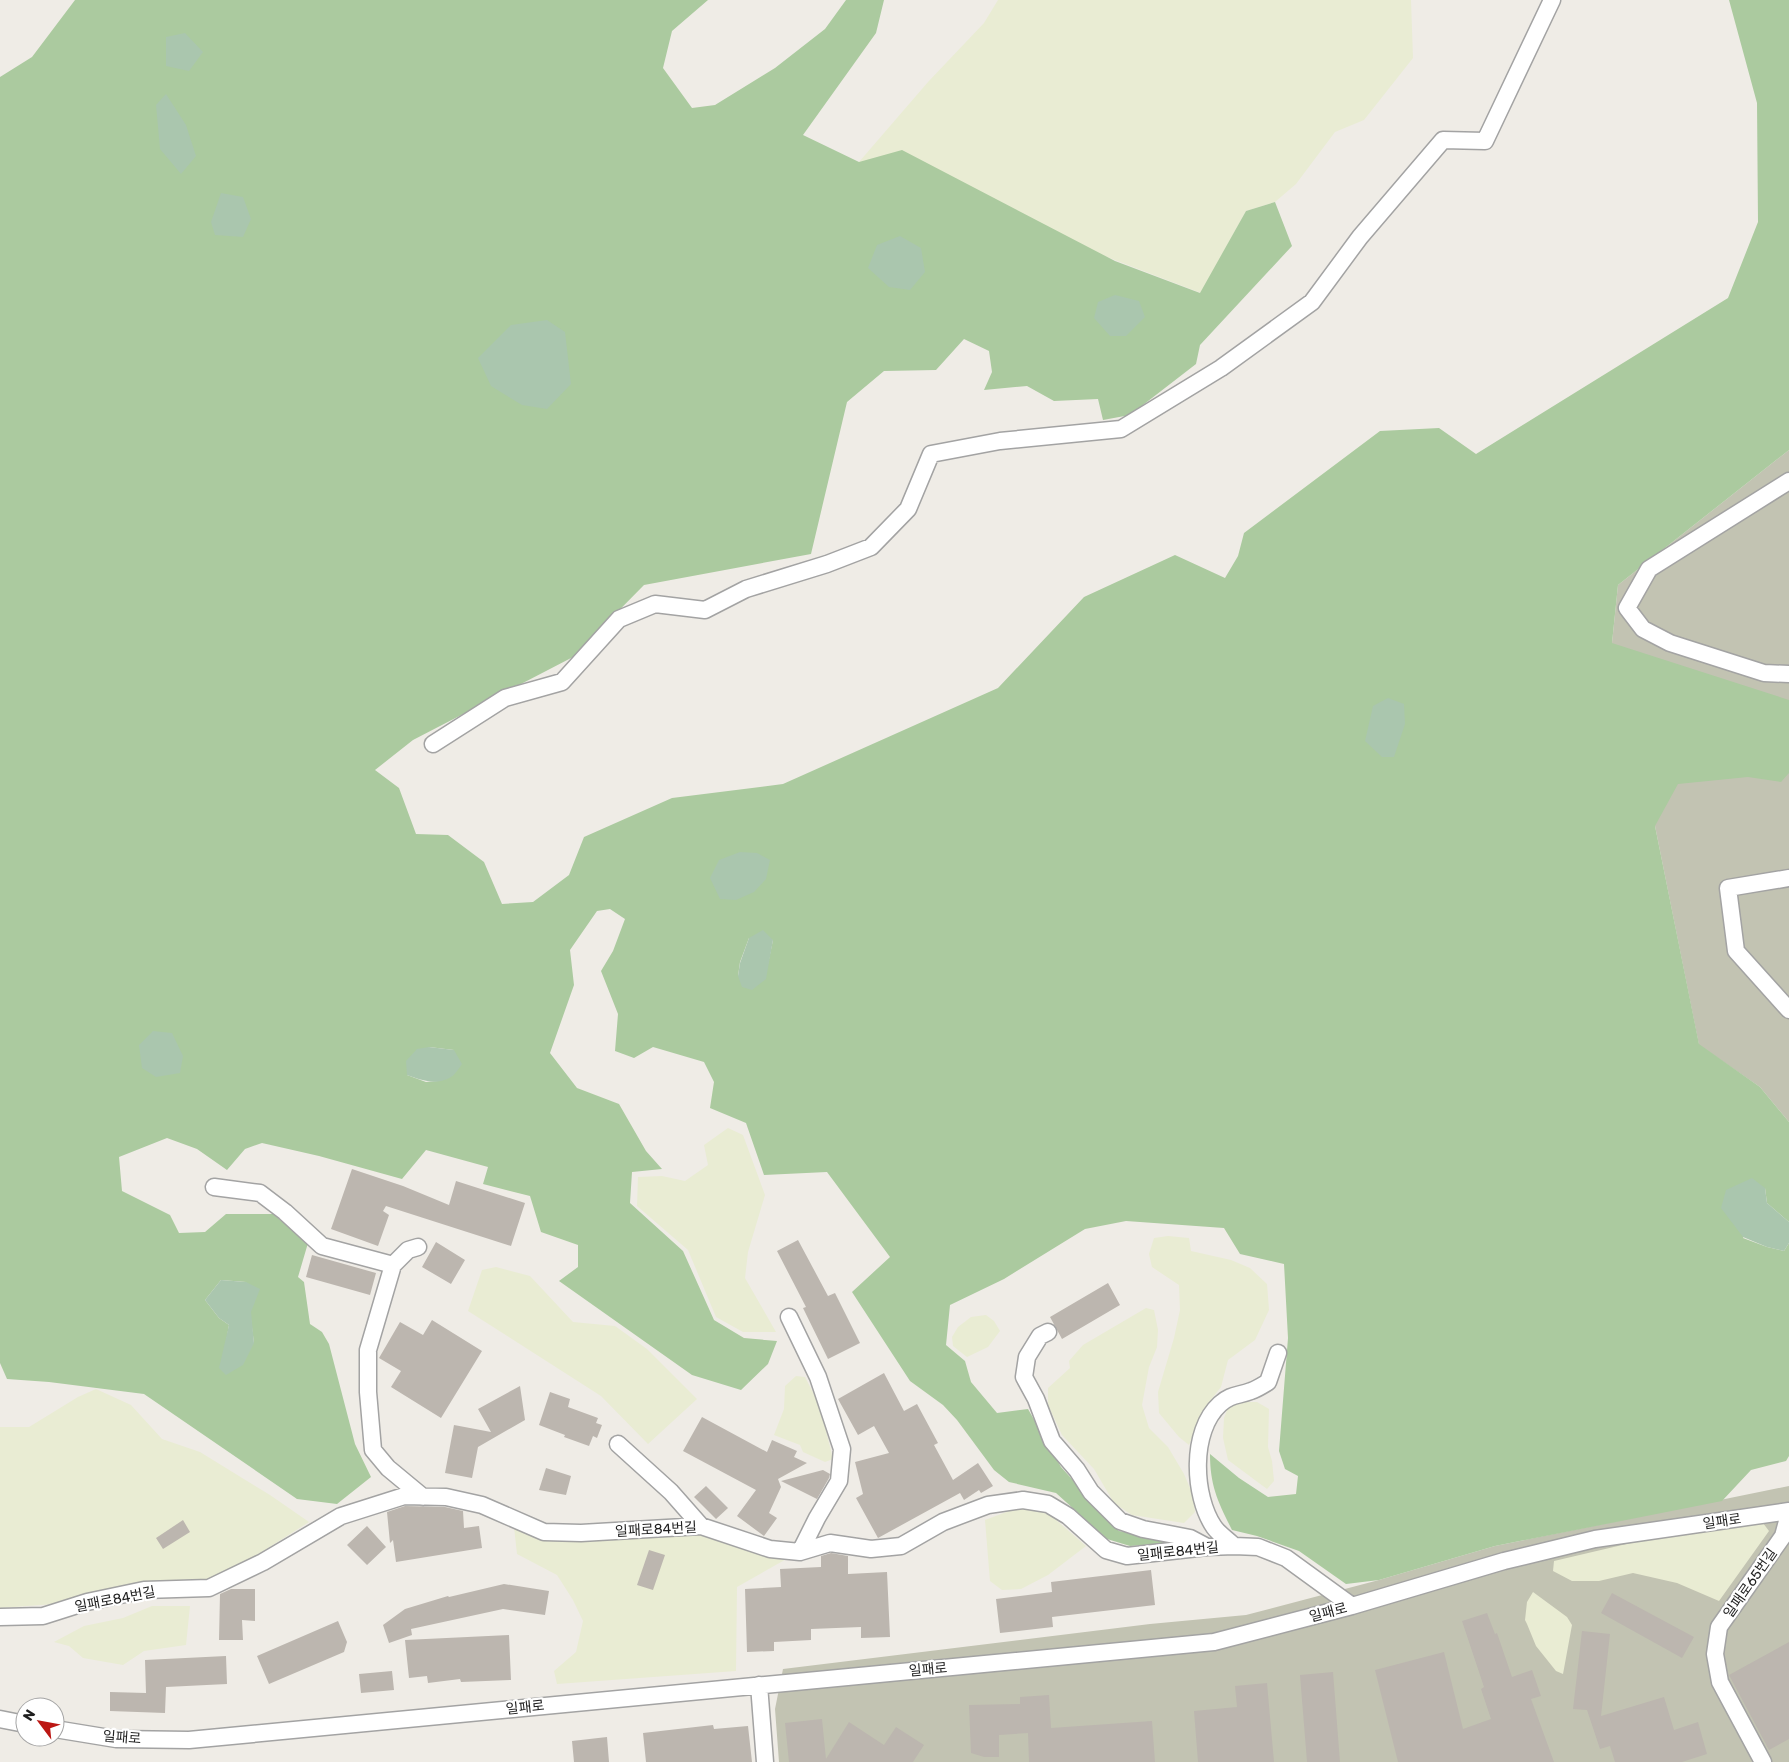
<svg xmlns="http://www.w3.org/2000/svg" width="1789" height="1762" font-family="Rubik,'Noto Sans KR',sans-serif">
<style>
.construction{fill:#c2c3b2}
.farmland{fill:#e9ecd3}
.forest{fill:#abca9f;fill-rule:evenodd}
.cemetery{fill:#aac6ae}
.building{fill:#bcb6af}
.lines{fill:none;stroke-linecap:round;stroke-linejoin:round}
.minor-casing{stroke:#a3a3a3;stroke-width:19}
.minor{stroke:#fff;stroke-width:16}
.labels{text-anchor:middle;stroke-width:4.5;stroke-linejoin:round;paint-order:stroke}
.street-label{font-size:14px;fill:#1f1f1f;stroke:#fff}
</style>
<rect width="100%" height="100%" fill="#efece6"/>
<path class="construction" d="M1789,450V1122L1760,1087L1699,1045L1655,826L1612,643L1618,585Z
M1789,1486V1762H779L775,1709L783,1669L1150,1624L1246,1615L1379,1580L1495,1546Z"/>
<path class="farmland" d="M998,0H1411L1413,58L1364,120L1335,132L1296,184L1275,202L1246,211L1201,293L859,162L928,82L984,23Z
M728,1128L743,1135L765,1195L748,1252L745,1278L776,1332H743L716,1317L688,1250L637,1206L638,1177L662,1176L685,1181L708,1165L704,1145Z
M1168,1236L1189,1238L1191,1251L1231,1260L1250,1268L1267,1284L1269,1310L1255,1340L1228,1360L1221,1387L1203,1410L1189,1445L1179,1437L1159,1413L1158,1392L1174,1338L1180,1310L1179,1285L1152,1267L1149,1254L1154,1238Z
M496,1267L530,1276L573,1322L615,1326L647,1349L697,1399L648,1444L601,1396L468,1311L482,1270Z
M1146,1308L1154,1310L1158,1330L1157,1347L1149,1367L1142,1405L1149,1428L1168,1447L1184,1474L1193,1495L1195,1512L1184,1523L1132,1515L1114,1503L1094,1469L1062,1435L1048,1405V1388L1070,1368L1069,1361L1083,1345Z
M986,1315L994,1321L1000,1331L988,1347L967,1357L953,1346L952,1337L958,1327L971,1317Z
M796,1376L805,1377L820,1406L833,1459L825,1462L803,1452L800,1445L774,1435L784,1409L785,1386Z
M96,1389L131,1405L162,1439L200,1452L270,1495L309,1522L254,1557L202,1582L69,1603L0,1608V1427H29L78,1397Z
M1241,1402H1257L1269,1409L1268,1447L1272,1461L1274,1481L1267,1489L1228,1460L1223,1438L1224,1418L1228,1408Z
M1017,1508L1047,1512L1086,1546L1048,1575L1021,1589L1002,1590L990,1581L985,1520Z
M1763,1523L1769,1531L1719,1601L1677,1583L1633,1573L1599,1581H1572L1553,1571L1554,1561L1635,1542L1691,1530Z
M514,1527L581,1540L661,1537L703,1532L790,1557L737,1587L736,1671L557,1684L554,1671L576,1652L583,1621L573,1600L557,1575L517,1554Z
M1533,1592L1567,1617L1572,1625L1563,1674L1556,1671L1536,1646L1527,1624L1525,1620L1527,1602Z
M152,1606H190L186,1645L144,1651L123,1665L83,1658L69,1646L54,1642L84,1626L123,1618Z"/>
<path class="forest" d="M75,0H708L672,31L663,68L692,108L715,105L775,68L825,29L846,0H884L876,33L803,135L859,162L902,150L1115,261L1200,293L1246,211L1275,202L1292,246L1200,345L1196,364L1130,415L1103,420L1098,399L1054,401L1027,386L984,390L992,372L989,351L964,339L936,370L884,371L847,402L811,554L644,585L573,657L413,740L375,770L399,788L416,834L448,835L484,862L502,904L533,902L569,875L584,837L672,798L783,784L998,688L1084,597L1175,555L1225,578L1238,556L1244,533L1380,431L1439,428L1476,454L1728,298L1758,222L1757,103L1729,0H1789V450L1618,585L1612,643L1789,700V773L1781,782L1748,777L1678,784L1655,826L1699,1044L1760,1087L1789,1122V1222L1767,1203L1765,1188L1743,1238L1767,1247L1784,1251L1789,1243V1456L1786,1461L1751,1470L1722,1501L1495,1546L1379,1580L1346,1584L1299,1551L1257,1536L1232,1530C1218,1502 1210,1486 1210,1454L1239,1478L1268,1497L1296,1494L1298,1476L1285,1469L1279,1451L1288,1338L1284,1264L1240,1254L1224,1228L1126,1221L1085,1229L1004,1279L950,1305L946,1345L965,1361L971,1382L997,1413L1028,1409L1061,1467L1119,1531L1183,1542L1130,1546L1107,1539L1056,1493L1009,1482L994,1470L957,1420L943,1405L910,1381L852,1292L890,1257L827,1172L764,1175L746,1123L710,1108L714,1082L704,1062L653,1047L634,1058L615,1051L618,1014L601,971L613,951L625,919L610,909L597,911L570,950L574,985L550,1053L577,1088L619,1104L646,1151L662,1169L632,1172L630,1203L683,1251L714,1320L744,1338L777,1341L768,1364L741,1390L692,1375L559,1281L578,1267V1245L541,1232L530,1196L483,1184L488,1167L426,1150L402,1179L319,1156L262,1143L245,1149L227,1170L197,1149L167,1138L119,1157L122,1191L170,1215L179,1233L205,1232L226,1214H273L308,1243L298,1277L304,1282L310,1324L322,1332L329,1344L355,1444L371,1477L337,1504L297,1499L144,1394L49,1382L7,1379L0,1363V77L32,57ZM749,938L773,940L768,964L738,976L740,962ZM429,1047L454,1050L438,1081L426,1082L407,1075ZM221,1280L246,1282L254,1343L226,1342L229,1325L219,1318L205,1300Z"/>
<path class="cemetery" d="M185,33L203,52L189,71L166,66V37Z
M166,94L186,125L196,156L181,174L160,149L156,105Z
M221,193L243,197L251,219L243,237L215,235L211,222Z
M900,236L921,248L925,272L910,290L889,287L868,268L877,245Z
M1115,295L1139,301L1145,317L1126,336H1110L1094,318L1098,302Z
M547,320L565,332L571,384L547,409L522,405L491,386L478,358L511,325Z
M1388,698L1404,704L1405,724L1394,757H1382L1365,741L1373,706Z
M740,852L757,853L770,860L766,879L754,892L736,900L720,899L710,878L719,860Z
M763,930L773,940L766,979L752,990L742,987L738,976L740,963L749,938Z
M153,1031L172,1033L183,1056L180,1073L156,1077L142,1068L139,1045Z
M429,1047L454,1050L462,1064C459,1068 455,1075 451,1077C436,1086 421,1080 407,1075L406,1061L417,1049Z
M1752,1178L1765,1188L1767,1203L1789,1222V1243L1784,1251L1767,1247L1743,1237L1721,1208L1726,1190Z
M221,1280L246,1282L260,1289L251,1312L254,1343L243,1365L226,1375L219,1368L229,1325L219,1318L205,1300Z"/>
<path class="building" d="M352,1169L403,1186L449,1205L456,1181L525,1203L511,1246L386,1206L383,1211L389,1215L378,1246L331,1229Z
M798,1240L828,1296L835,1293L860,1343L828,1359L803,1308L806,1307L777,1251Z
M436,1242L465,1260L451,1284L422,1267Z
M312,1255L376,1273L370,1295L306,1277Z
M1108,1283L1120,1305L1062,1339L1050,1317Z
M432,1320L482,1351L441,1418L391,1387L401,1371L379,1358L400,1322L423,1335Z
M884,1373L904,1411L917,1404L938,1443L934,1445L953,1480L978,1463L993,1486L981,1493L979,1490L964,1500L960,1493L878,1538L856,1498L863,1494L855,1462L889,1453L874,1426L858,1435L838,1399Z
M520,1386L525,1420L478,1447L472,1478L445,1473L454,1425L491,1432L478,1409Z
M550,1392L570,1399L568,1407L598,1418L596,1423L602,1425L597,1438L593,1436L589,1446L564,1437L565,1435L539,1425Z
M702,1417L767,1452L772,1440L797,1451L794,1457L807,1463L778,1479L781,1487L769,1513L777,1518L764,1536L737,1516L756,1490L683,1451Z
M546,1468L571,1476L566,1495L539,1490Z
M823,1470L830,1474L829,1478L817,1499L781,1481Z
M706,1486L728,1508L716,1519L694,1497Z
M405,1506L445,1507L463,1511L464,1528L479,1526L482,1548L396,1562L393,1540L390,1543L387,1512Z
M183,1520L190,1532L163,1549L156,1538Z
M367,1526L386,1547L367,1565L347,1545Z
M649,1550L665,1555L653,1590L637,1585Z
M831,1553L848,1556V1574L887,1572L890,1637L861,1638V1627L811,1629V1640L774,1642V1651L747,1652L745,1589L781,1587L780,1569L821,1567V1556Z
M1151,1570L1155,1605L1052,1617L1053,1627L1000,1633L996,1599L1052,1592L1051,1582Z
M504,1584L549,1591L545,1615L503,1609L411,1629L412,1635L389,1643L383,1625L405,1609L448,1596L449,1597Z
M231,1589H255V1621L242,1620L243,1640H219L220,1594Z
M1612,1593L1694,1637L1682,1658L1601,1613Z
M1487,1613L1495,1634L1497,1633L1512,1677L1532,1670L1541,1696L1531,1699L1554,1762H1398L1375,1670L1444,1652L1463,1729L1491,1719L1481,1689L1484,1687L1462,1621Z
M338,1621L347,1642L344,1652L269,1684L257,1656Z
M1582,1631L1610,1634L1601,1716L1664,1697L1674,1730L1698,1722L1707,1754L1682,1762H1615L1610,1746L1600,1749L1587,1710L1573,1709Z
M509,1635L511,1680L461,1682L460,1679L428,1683L427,1676L409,1678L405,1640Z
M1789,1642V1739L1769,1750L1729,1675Z
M226,1656L227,1684L166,1687L165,1713L110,1711V1692L146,1693L145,1660Z
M392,1671L394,1690L361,1693L359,1674Z
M1333,1672L1340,1762H1307L1300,1675Z
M1267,1683L1274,1762H1198L1194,1711L1237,1707L1235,1686Z
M1049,1695L1051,1728L1152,1721L1155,1762H1029L1028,1733L999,1735V1757H984L971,1753L969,1705L1020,1704V1697Z
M822,1719L826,1759L849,1722L884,1745L896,1727L924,1745L913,1762H789L785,1723Z
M713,1725L714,1729L748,1726L752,1762H646L643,1733Z
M607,1737L609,1762H574L572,1741Z"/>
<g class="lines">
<defs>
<path id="minor" d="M1789,481L1649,569L1627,608L1643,629L1670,643L1764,673L1789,674
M433,744L505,698L562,682L619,619L655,604L705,610L746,589L827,564L871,547L908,509L931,454L1000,441L1121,429L1221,368L1312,302L1360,237L1443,140L1485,141L1552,0
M1789,878L1728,888L1736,951L1789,1010
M214,1187L260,1193L285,1212L322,1246L393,1265L368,1350V1392L373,1450L388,1468L423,1497
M393,1265L408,1250L418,1247
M789,1317L818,1377L842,1449L839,1481L817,1518L800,1552
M1048,1332L1040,1336L1027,1357L1024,1377L1036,1399L1052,1441L1077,1470L1091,1492L1120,1521L1143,1529L1190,1538L1207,1547
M618,1444L671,1492L701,1526
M1234,1546C1228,1540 1219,1534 1214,1527C1193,1496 1190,1431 1220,1404C1231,1394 1238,1396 1251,1391C1257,1389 1263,1385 1268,1382L1278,1353
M0,1617L43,1616L87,1602L144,1590L209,1588L263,1562L341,1516L404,1496L446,1497L482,1505L544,1532L581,1533L701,1526L770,1549L800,1552L830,1543L871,1549L901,1546L943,1522L988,1505L1023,1500L1048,1504L1068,1516L1106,1550L1127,1556L1207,1547L1234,1546L1258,1547L1286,1558L1352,1606
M759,1685L765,1762
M0,1719L25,1724
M55,1729L116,1739L189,1740L1214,1642L1352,1606L1504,1561L1595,1539L1789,1511
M1763,1762L1720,1682L1715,1654L1719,1627L1783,1536L1789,1514"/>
</defs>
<use href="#minor" class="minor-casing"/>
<use href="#minor" class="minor"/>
</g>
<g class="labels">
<g class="street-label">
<text transform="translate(1722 1521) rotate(-8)" y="5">일패로</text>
<text transform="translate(656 1529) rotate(-3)" y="5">일패로84번길</text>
<text transform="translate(1178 1551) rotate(-6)" y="5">일패로84번길</text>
<text transform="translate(1750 1583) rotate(-55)" y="5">일패로65번길</text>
<text transform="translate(115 1599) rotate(-11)" y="5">일패로84번길</text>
<text transform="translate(1328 1612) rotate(-15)" y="5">일패로</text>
<text transform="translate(928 1669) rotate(-5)" y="5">일패로</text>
<text transform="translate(525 1707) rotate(-6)" y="5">일패로</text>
<text transform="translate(122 1737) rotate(4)" y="5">일패로</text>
</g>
</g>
<g transform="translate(40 1722) rotate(302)"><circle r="24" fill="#ffffff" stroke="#a5a5a5"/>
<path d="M0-4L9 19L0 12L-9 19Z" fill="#bc1713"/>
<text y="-8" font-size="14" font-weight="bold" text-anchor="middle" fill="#1f1f1f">N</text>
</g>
</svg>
